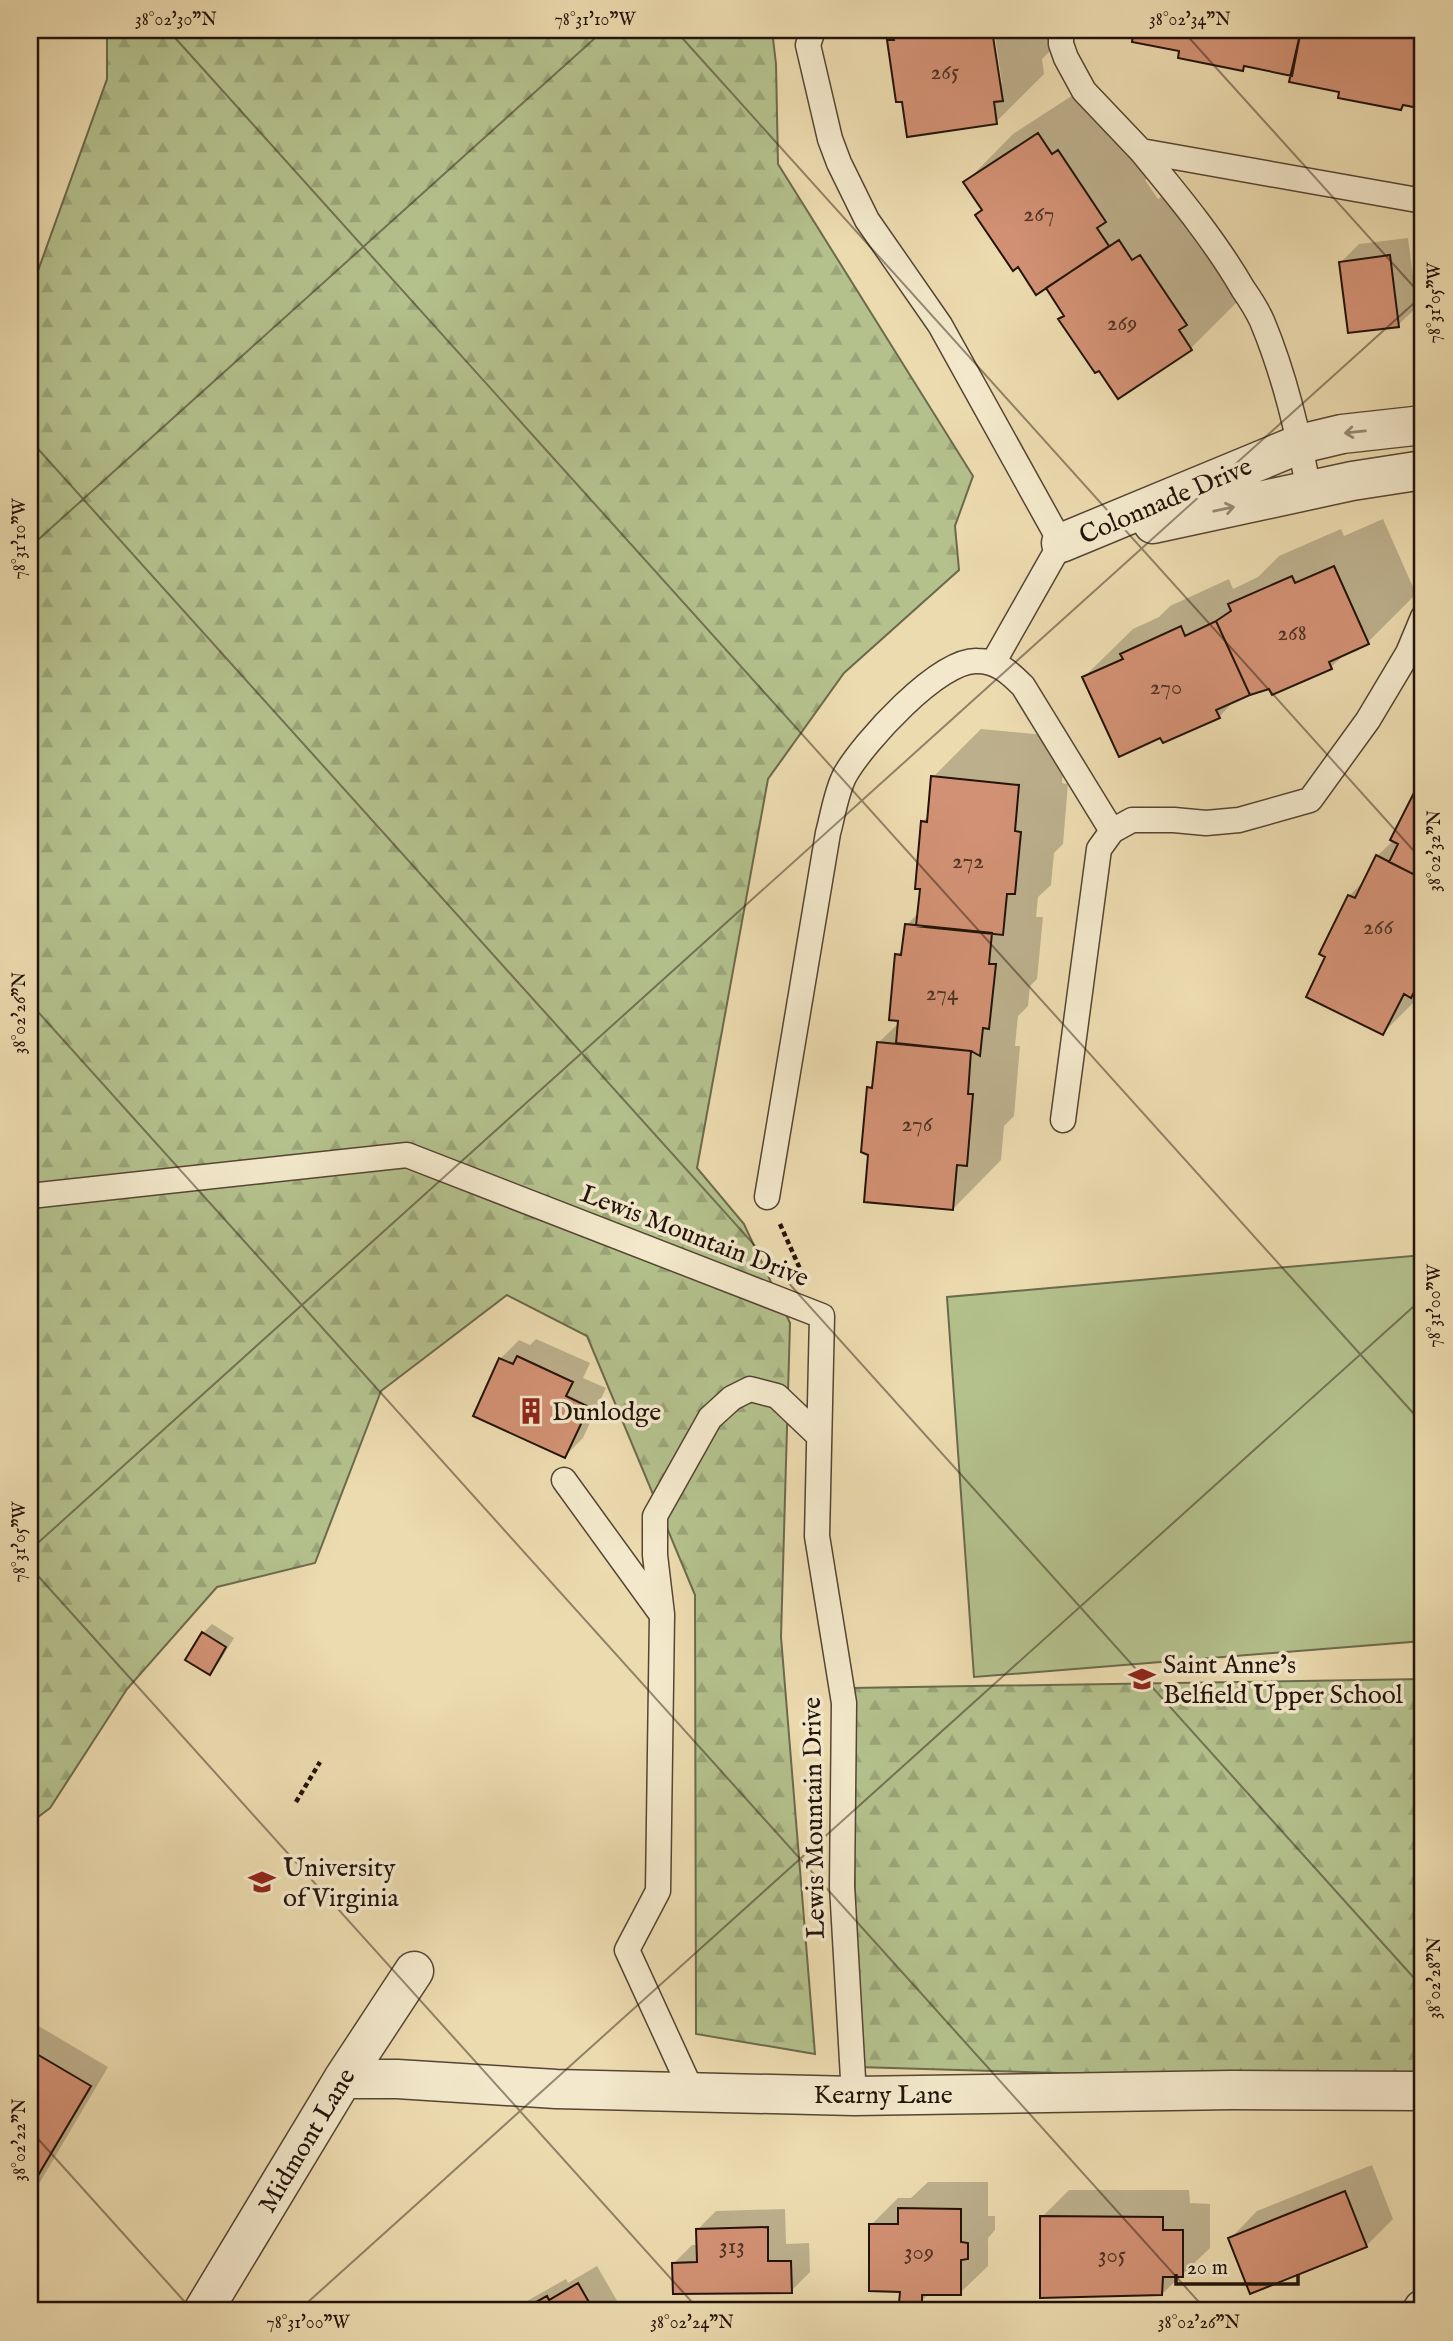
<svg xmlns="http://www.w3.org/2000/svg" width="1453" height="2341" font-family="'IM FELL English',serif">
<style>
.forest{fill:url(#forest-firs);stroke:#6c6a4c;stroke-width:2}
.pitch{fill:#b4c18d;stroke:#6c6a4c;stroke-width:2}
.shadow{fill:#0003}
.building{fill:#d29174;stroke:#23130a;stroke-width:2}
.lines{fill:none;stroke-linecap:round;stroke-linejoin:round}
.service-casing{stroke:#554533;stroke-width:27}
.minor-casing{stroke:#554533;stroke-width:41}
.path{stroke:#23130a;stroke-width:4.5;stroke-dasharray:5 3.5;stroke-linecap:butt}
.service{stroke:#f3e8cb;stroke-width:24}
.minor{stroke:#f3e8cb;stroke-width:38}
.oneway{stroke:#958874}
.ticks{fill:none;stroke:#23130a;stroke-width:2;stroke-opacity:0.45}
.labels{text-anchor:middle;stroke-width:7;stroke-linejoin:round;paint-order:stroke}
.number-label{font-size:23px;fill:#4f3224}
.street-label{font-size:26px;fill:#23130a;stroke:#f3e8cb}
.poi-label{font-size:26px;fill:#23130a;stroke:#f3e8cb;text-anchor:start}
.neatline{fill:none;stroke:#23130a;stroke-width:2.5}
.ticks-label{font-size:18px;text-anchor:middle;fill:#23130a}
</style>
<defs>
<pattern id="forest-firs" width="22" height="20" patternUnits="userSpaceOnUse" patternTransform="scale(1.75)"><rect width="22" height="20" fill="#b4c18d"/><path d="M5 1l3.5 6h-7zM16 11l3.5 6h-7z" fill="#9aa578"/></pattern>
</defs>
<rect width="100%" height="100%" fill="#ecdbaf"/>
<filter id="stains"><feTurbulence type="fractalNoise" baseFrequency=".00286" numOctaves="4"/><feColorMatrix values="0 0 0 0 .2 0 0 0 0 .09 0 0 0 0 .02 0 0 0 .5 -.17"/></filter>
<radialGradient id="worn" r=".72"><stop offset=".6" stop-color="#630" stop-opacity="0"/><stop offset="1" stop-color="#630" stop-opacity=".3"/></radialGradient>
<path class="forest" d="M107,30H772L776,64L778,164L973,476L955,526L959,570L844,673L768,779L697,1168L744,1224L790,1323L781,1637L815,2054L696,2034L695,1595L587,1336L507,1295L381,1391L315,1563L217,1587L127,1689L50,1808L30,1823V293L107,79Z
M1423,1679V2084L858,2067L851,1688Z"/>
<path class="pitch" d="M1423,1255V1641L974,1677L947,1297Z"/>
<path class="shadow" d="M894,30H990L998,83H1002L994,30H1047L1050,51L1042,59L1044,74L996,122L904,100L889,41L895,35Z
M1136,30H1423V107L1405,104L1401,109L1295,74L1247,65L1242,69L1182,49L1134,40Z
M1087,86L1153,172L1145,180L1158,199L1168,193L1239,300L1191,348L1099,368L1060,319L1065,315L1046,286L983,209L965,183L1013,134Z
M1408,238L1417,307L1398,325L1341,262L1359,244Z
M1383,519L1416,594L1368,642L1347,652L1331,667L1235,700L1219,717L1161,736L1084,677L1133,629L1159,617L1170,606L1229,579L1233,589L1258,577L1279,556L1341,529L1344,536Z
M981,729L1066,737L1062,783L1068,784L1063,844L1054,853L1051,885L1038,897L1036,917H1043L1037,979L1030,986L1028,1006L1018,1016L1015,1046H1020L1014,1116L1004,1126L1001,1160L953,1209L870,1154L869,1088L875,1082L878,1043L900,1022L897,955L904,948L907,925L919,912L923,821L930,815L933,777Z
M1423,779V993L1383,1033L1328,956L1349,896L1367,878L1377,856L1394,840Z
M536,1339L590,1363L583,1378L606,1388L583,1438L565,1456L500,1359L519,1340L530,1345Z
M212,1624L234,1638L218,1664L209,1673L203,1633Z
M30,2021L108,2067L30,2199Z
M1372,2165L1393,2219L1366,2246L1230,2239L1257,2211Z
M928,2182H988V2216H995V2230L988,2238V2266L960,2293H930L921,2301L901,2290L871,2225L898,2198H911Z
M1069,2190H1189L1190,2203L1210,2204V2248L1162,2294L1042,2217Z
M785,2209L786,2244L809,2243L810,2272L791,2291L674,2263L692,2245H698V2229L716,2211Z
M597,2266L623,2311H517L527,2301L566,2279L568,2283Z"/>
<path class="building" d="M892,30H992L1003,101L994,102L997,124L907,137L902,102H896L887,40H894Z
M1134,30H1301L1292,76L1244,66L1243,71L1178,58L1179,51L1132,42Z
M1301,30H1423V109L1403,105L1401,110L1338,98L1339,92L1289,82Z
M1038,133L1052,154L1058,150L1106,222L1097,228L1109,246L1036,295L1018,267L1013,271L975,215L982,210L963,182Z
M1119,240L1132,260L1140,255L1187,325L1179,330L1192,350L1118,399L1099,371L1095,373L1058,319L1064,316L1046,288Z
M1390,255L1399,327L1348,333L1339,262Z
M1334,566L1369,644L1329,662L1332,669L1272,695L1269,689L1250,695L1216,621L1231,611L1228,604L1292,576L1295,583Z
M1216,621L1250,695L1216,710L1220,718L1163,743L1160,738L1119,757L1082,677L1123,659L1120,654L1181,626L1185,636Z
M931,776L1019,785L1015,831L1021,832L1015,894H1007L1003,935L916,926L920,889H915L921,821L927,822Z
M1422,777H1423V879L1389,862L1398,844L1390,840Z
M1376,855L1423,879V975L1411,998L1404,994L1383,1035L1306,997L1325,957L1319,954L1348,895L1355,898Z
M905,924L992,933L989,964H996L989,1029L983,1028L980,1056L971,1051L896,1043L898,1021L889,1020L895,954L901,955Z
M877,1042L971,1051L968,1094H973L967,1166L957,1165L953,1210L864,1202L868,1155L861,1152L867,1087L872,1088Z
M517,1356L573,1382L566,1396L589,1407L565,1458L473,1416L499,1358L513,1364Z
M202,1632L226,1647L210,1675L185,1660Z
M30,2050L91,2086L30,2189Z
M1345,2191L1367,2247L1250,2294L1228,2238Z
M898,2208L961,2209V2242L968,2243V2259L961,2260V2295H922V2303H899L900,2292L869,2291V2224H898Z
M1040,2216L1163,2217V2230H1183V2277H1163L1162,2295L1040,2298Z
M768,2227V2261H791L792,2293L673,2294L672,2263L697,2262L696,2229Z
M578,2283L594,2311H520L547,2296L549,2300Z"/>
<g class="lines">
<defs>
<path id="service" d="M813,30L808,45L830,139L839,163L867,220L940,325L1061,543L993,663
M1061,30V44L1066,58L1084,91L1141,151L1423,201
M1141,151C1178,196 1214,239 1243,289C1250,299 1257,310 1262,321C1285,376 1298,433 1309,491
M1063,1120L1099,849L1112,831L1132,820H1174L1206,823L1239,820L1310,800L1368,720L1408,653L1423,617
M30,1196L407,1155L822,1316L817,1536L844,1703L842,1886L854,2096
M767,1197L828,833C833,815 836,792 845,775C863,743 939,659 977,661C997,661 1009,672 1023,686L1112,831
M564,1480L662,1615L658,1891L627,1950L689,2085L696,2091
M662,1614L655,1555V1516L710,1418L732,1398L750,1389L777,1396L819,1436"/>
<path id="minor" d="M1153,524L1352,481L1423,470
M1061,543L1300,444L1342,434L1423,425
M343,2079H397L556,2089L854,2096L1232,2090L1423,2091
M203,2311L343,2079L414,1971
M1422,2311L1423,2309"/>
</defs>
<use href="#service" class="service-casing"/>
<use href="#minor" class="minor-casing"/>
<path class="path" d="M780,1224L801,1271
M296,1802L320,1762"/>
<use href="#service" class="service"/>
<use href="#minor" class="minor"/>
</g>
<defs><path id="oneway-shaft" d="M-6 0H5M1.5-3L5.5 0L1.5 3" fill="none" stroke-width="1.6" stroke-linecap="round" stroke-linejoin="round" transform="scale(1.75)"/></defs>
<g class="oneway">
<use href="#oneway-shaft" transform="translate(1355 432) rotate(174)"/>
<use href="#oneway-shaft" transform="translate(1224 509) rotate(-12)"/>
</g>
<path class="ticks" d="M168,30L1423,1424M675,30L1423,861M1182,30L1423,297M30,440L1423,1988M30,547L604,30M30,1003L1207,2311M30,1550L1423,295M30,1567L700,2311M30,2130L193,2311M298,2311L1423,1298M1412,2311L1423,2301"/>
<defs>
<symbol id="building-bare" viewBox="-9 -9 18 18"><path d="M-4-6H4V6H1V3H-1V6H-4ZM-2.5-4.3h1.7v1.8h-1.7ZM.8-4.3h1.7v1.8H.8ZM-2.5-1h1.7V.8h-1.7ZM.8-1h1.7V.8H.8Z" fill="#8f2418" stroke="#f3e8cb" stroke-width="2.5" paint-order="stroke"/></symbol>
<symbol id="school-bare" viewBox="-9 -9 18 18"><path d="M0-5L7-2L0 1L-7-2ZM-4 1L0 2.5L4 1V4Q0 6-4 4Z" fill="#8f2418" stroke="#f3e8cb" stroke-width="2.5" paint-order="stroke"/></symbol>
<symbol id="university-bare" viewBox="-9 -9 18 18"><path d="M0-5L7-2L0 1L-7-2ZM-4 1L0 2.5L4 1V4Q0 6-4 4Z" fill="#8f2418" stroke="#f3e8cb" stroke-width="2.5" paint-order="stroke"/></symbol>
</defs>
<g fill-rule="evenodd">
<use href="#building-bare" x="512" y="1392" width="38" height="38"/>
<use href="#school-bare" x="1123" y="1660" width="38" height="38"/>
<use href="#university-bare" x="243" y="1863" width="38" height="38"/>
</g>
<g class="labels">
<g class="number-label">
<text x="945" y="79">265</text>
<text x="1039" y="221">267</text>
<text x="1122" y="330">269</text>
<text x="1292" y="640">268</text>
<text x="1166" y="694">270</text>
<text x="968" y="868">272</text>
<text x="1378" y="934">266</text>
<text x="942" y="1000">274</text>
<text x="917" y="1131">276</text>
<text x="732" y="2253">313</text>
<text x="919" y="2259">309</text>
<text x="1112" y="2262">305</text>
</g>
<g class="street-label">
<text transform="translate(1165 500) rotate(-23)" y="9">Colonnade Drive</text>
<text transform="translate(695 1235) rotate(21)" y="9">Lewis Mountain Drive</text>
<text transform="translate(813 1818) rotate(-91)" y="9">Lewis Mountain Drive</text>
<text x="883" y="2103">Kearny Lane</text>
<text transform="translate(306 2140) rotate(-59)" y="9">Midmont Lane</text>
</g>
<g class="poi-label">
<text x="552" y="1420">Dunlodge</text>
<text x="1163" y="1673">Saint Anne's<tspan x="1163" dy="30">Belfield Upper School</tspan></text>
<text x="283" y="1876">University<tspan x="283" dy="30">of Virginia</tspan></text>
</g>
</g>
<rect width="1453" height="2341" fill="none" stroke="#ecdbaf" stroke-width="77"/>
<path d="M1176 2274v10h122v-10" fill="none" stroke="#23130a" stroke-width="3.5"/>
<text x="1187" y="2274" font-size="21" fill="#23130a" stroke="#f3e8cb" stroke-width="5" paint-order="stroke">20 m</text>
<rect x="38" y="38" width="1376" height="2264" class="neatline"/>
<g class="ticks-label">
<text x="176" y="25">38°02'30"N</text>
<text x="595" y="25">78°31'10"W</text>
<text x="1190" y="25">38°02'34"N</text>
<text transform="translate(1434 303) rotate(-90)" y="6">78°31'05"W</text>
<text transform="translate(19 539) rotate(-90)" y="6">78°31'10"W</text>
<text transform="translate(1434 851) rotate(-90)" y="6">38°02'32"N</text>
<text transform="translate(19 1013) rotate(-90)" y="6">38°02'26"N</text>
<text transform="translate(1434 1306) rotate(-90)" y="6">78°31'00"W</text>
<text transform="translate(19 1542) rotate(-90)" y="6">78°31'05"W</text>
<text transform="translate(1434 1978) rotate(-90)" y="6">38°02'28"N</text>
<text transform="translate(19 2140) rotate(-90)" y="6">38°02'22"N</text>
<text x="308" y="2328">78°31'00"W</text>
<text x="692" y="2328">38°02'24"N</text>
<text x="1199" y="2328">38°02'26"N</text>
</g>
<rect width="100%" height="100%" filter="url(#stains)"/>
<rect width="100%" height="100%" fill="url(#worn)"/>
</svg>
